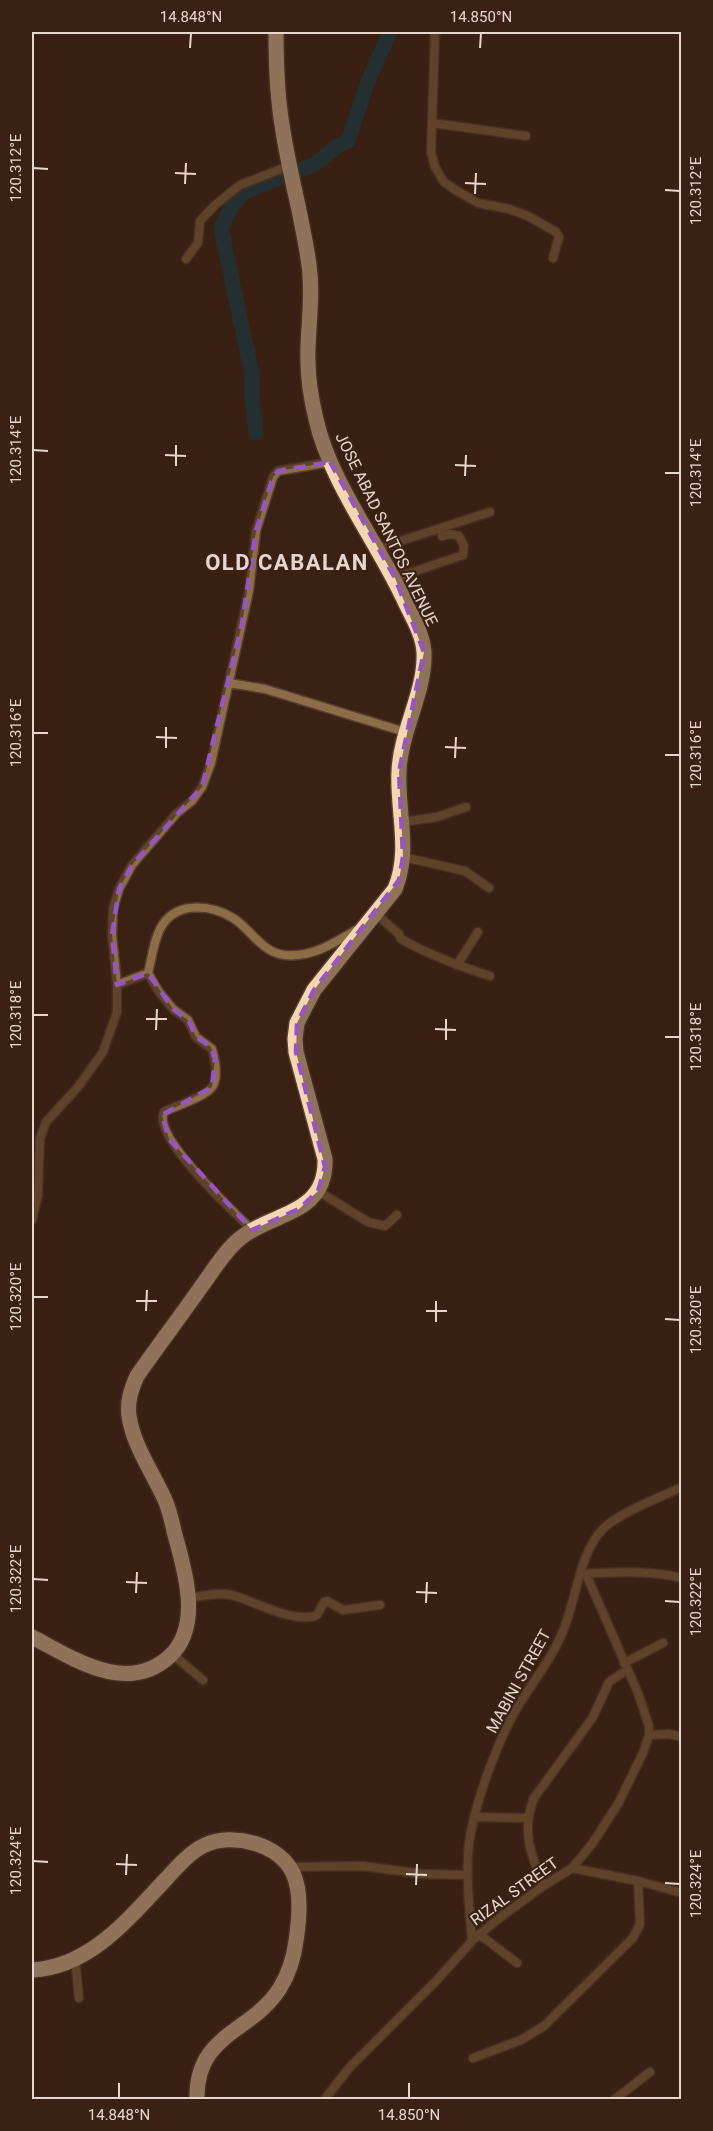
<svg xmlns="http://www.w3.org/2000/svg" width="713" height="2131" font-family="Roboto,sans-serif">
<style>
.lines{fill:none;stroke-linecap:round;stroke-linejoin:round}
.river{stroke:#074058;stroke-width:15}
.street-casing{stroke:#573e31;stroke-width:11}
.highway-casing{stroke:#573e31;stroke-width:18}
.street{stroke:#8b6e47;stroke-width:8}
.highway{stroke:#f4d7b2;stroke-width:15}
.marked{fill:none;stroke:#9656c2;stroke-width:4.5;stroke-dasharray:12 8;stroke-linejoin:round}
.ticks{fill:none;stroke:#e8d6cd;stroke-width:2}
.labels{text-anchor:middle;stroke-width:4.5;stroke-linejoin:round;paint-order:stroke}
.street-label{font-size:16px;fill:#e8d6cd;stroke:#3b2113}
.district-label{font-size:22px;font-weight:bold;letter-spacing:1.5px;fill:#e8d6cd;stroke:#3b2113}
.neatline{fill:none;stroke:#e8d6cd;stroke-width:2}
.ticks-label{font-size:15px;text-anchor:middle;fill:#e8d6cd}
</style>
<rect width="100%" height="100%" fill="#3b2113"/>
<g class="lines">
<path class="river" d="M256,433L252,399V374L221,229L231,207L244,192L315,164L339,145L348,141L368,81L390,32"/>
<defs>
<path id="street" d="M435,32L431,152L435,167L444,182L454,189L478,203L509,209L528,216L556,232L559,237L553,258
M432,123L526,136
M186,259L198,243L200,221L215,205L240,185L289,166
M379,548L490,512
M395,578L463,555L464,546L459,536L450,534L442,536
M229,683L265,689L405,732
M402,822L437,817L466,807
M403,857L465,871L489,888
M375,913L399,934L401,939C429,955 459,966 490,976
M457,965L478,932
M117,985L148,973
M318,1191L368,1222L385,1226L397,1215
M32,1220L38,1195L40,1138L46,1122L78,1087L103,1052L117,1012V985L112,935L113,909L119,889L132,865L177,813L192,801L202,787L211,763L249,591L256,531L273,477L278,471L330,462
M252,1230C233,1211 152,1137 164,1112C175,1106 205,1097 212,1087C219,1078 215,1060 212,1049L196,1037L188,1020L173,1009L159,992L148,973C152,958 154,937 163,924C179,901 212,905 233,918C251,929 261,952 284,955C312,958 334,943 356,930
M581,1574C615,1572 648,1570 682,1578
M189,1598C202,1596 218,1592 231,1595C253,1600 295,1625 317,1615L324,1602L327,1601L343,1610L380,1605
M172,1654L203,1680
M624,1663L663,1643
M649,1735L669,1734L682,1737
M475,1817L527,1818
M289,1867L363,1866L423,1874L468,1875
M572,1868L638,1881L682,1893
M543,1886C531,1854 521,1831 534,1798L593,1717L609,1682L627,1670
M479,1934L517,1963
M472,1941C470,1913 466,1883 468,1855C470,1815 495,1748 514,1713C530,1685 551,1661 563,1631C576,1601 579,1554 602,1530C618,1513 659,1498 682,1487
M75,1958L79,1998
M473,2058L521,2040L544,2026L633,1938L640,1924L638,1881
M324,2100L350,2067L437,1980L472,1941L498,1919L543,1886L572,1868L592,1844L618,1804L643,1753L649,1735V1726L638,1693L586,1574
M614,2100L650,2072"/>
<path id="highway" d="M32,1637C73,1658 127,1696 170,1656C202,1626 185,1571 175,1535C172,1523 170,1511 165,1500C153,1473 133,1445 129,1416C127,1401 131,1390 137,1376C158,1346 180,1317 201,1287C213,1271 223,1253 238,1240C270,1212 327,1216 325,1159L296,1052L295,1039L297,1023L314,990L395,889C411,851 397,811 399,772C400,732 426,691 424,652C423,636 414,620 407,606C380,545 330,483 316,419C310,395 307,371 308,347C309,319 313,292 309,265C303,220 290,176 283,131C277,98 276,65 276,32
M32,1970C91,1967 130,1917 167,1878C178,1866 190,1852 205,1845C233,1832 279,1844 293,1873C302,1893 299,1920 296,1941C294,1957 289,1973 280,1988C252,2033 195,2033 197,2100"/>
</defs>
<use href="#street" class="street-casing"/>
<use href="#highway" class="highway-casing"/>
<use href="#street" class="street"/>
<use href="#highway" class="highway"/>
</g>
<path d="M0 0H713V2131H0ZM330,462L395,578L424,652L399,772L403,857L399,880L314,990L297,1023L296,1052L325,1167L318,1191L299,1209L252,1230L169,1139L162,1115L212,1087L215,1059L211,1047L196,1037L189,1021L173,1009L148,973L117,985L112,935L119,889L132,865L202,787L242,624L256,531L273,477L278,471Z" fill="#3b2113" fill-opacity=".55" fill-rule="evenodd"/>
<path class="marked" d="M330,462L395,578L424,652L399,772L403,857L399,880L314,990L297,1023L296,1052L325,1167L318,1191L299,1209L252,1230L169,1139L162,1115L212,1087L215,1059L211,1047L196,1037L189,1021L173,1009L148,973L117,985L112,935L119,889L132,865L202,787L242,624L256,531L273,477L278,471Z"/>
<path class="ticks" d="M190,48L191,33M480,48L481,33M33,168L48,169M175,173L196,174M465,183L486,184M185,184L186,163M665,190L680,191M475,194L476,173M33,450L48,451M165,455L186,456M455,465L476,466M176,466V445M665,473H680M465,476L466,455M33,733H48M156,737L177,738M445,747L466,748M166,748V727M665,755H680M455,758L456,737M33,1015H48M146,1019H167M435,1029L456,1030M156,1030L157,1009M665,1037H680M446,1040V1019M33,1297H48M136,1301H157M146,1311L147,1290M426,1311H447M665,1319L680,1320M436,1322V1301M33,1579L48,1580M126,1582L147,1583M416,1592L437,1593M136,1593L137,1572M665,1601L680,1602M426,1603L427,1582M33,1861L48,1862M116,1864L137,1865M406,1874L427,1875M126,1875L127,1854M665,1883L680,1884M416,1885L417,1864M119,2098V2083M409,2098V2083"/>
<g class="labels">
<g class="street-label">
<text transform="translate(387 529) rotate(64)" y="6">JOSE ABAD SANTOS AVENUE</text>
<text transform="translate(518 1681) rotate(-61)" y="6">MABINI STREET</text>
<text transform="translate(514 1891) rotate(-36)" y="6">RIZAL STREET</text>
</g>
<g class="district-label">
<text x="287" y="570">OLD CABALAN</text>
</g>
</g>
<rect width="713" height="2131" fill="none" stroke="#3b2113" stroke-width="66"/>
<rect x="33" y="33" width="647" height="2065" class="neatline"/>
<g class="ticks-label">
<text x="191" y="22">14.848°N</text>
<text x="481" y="22">14.850°N</text>
<text transform="translate(16 168) rotate(-90)" y="5">120.312°E</text>
<text transform="translate(696 191) rotate(-90)" y="5">120.312°E</text>
<text transform="translate(16 450) rotate(-90)" y="5">120.314°E</text>
<text transform="translate(696 473) rotate(-90)" y="5">120.314°E</text>
<text transform="translate(16 733) rotate(-90)" y="5">120.316°E</text>
<text transform="translate(696 755) rotate(-90)" y="5">120.316°E</text>
<text transform="translate(16 1015) rotate(-90)" y="5">120.318°E</text>
<text transform="translate(696 1037) rotate(-90)" y="5">120.318°E</text>
<text transform="translate(16 1297) rotate(-90)" y="5">120.320°E</text>
<text transform="translate(696 1320) rotate(-90)" y="5">120.320°E</text>
<text transform="translate(16 1579) rotate(-90)" y="5">120.322°E</text>
<text transform="translate(696 1602) rotate(-90)" y="5">120.322°E</text>
<text transform="translate(16 1861) rotate(-90)" y="5">120.324°E</text>
<text transform="translate(696 1884) rotate(-90)" y="5">120.324°E</text>
<text x="119" y="2120">14.848°N</text>
<text x="409" y="2120">14.850°N</text>
</g>
</svg>
